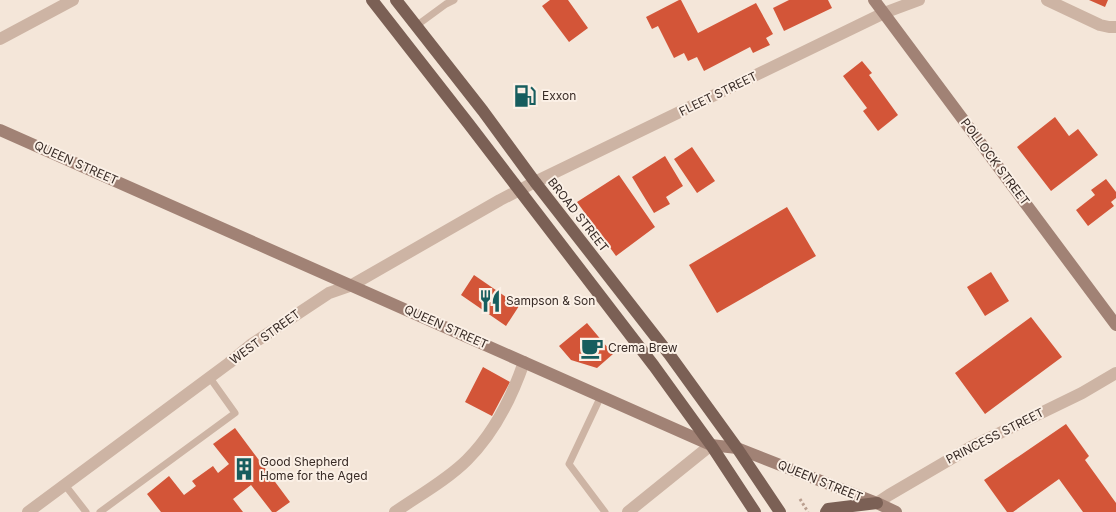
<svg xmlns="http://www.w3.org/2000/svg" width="1116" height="512" font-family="Inter,sans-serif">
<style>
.building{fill:#d35538}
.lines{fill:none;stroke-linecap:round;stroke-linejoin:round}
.path{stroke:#b99e8e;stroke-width:3;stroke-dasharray:2.5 2.5;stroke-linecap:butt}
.lane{stroke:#cdb4a4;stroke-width:7}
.street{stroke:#cdb4a4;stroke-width:12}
.secondary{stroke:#a18275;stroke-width:12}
.primary{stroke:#7b6055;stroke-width:12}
.labels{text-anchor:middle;stroke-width:4;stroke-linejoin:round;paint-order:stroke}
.street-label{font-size:12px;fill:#382b26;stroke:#fbf0e6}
.poi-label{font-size:12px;fill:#382b26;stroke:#fbf0e6;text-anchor:start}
</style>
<rect width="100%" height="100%" fill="#f4e6d9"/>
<path class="building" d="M550,0H568L588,28L569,42L542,6Z
M679,0H681L698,33L756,3L773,34L766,38L770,45L753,53L750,47L704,71L697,57L688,61L684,53L674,58L658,26L652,29L646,17Z
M789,0H828L832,8L784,31L773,8Z
M1089,0H1108L1105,7Z
M862,61L872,73L869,75L898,115L878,131L863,111L867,108L843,76Z
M1055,117L1069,136L1078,129L1098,155L1051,191L1017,147Z
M692,147L715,181L697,193L674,159Z
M665,156L683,186L666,197L670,204L654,213L632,177Z
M619,175L655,227L616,256L577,202Z
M1106,179L1116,192V198L1111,202L1114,206L1088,226L1076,210L1095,195L1091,190Z
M787,207L816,256L717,313L689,265Z
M991,272L1009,301L985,316L967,287Z
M474,275L519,306L506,326L461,295Z
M1031,317L1062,357L985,414L955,373Z
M587,323L613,354L597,368L571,360L559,346Z
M483,367L510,382L492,416L465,402Z
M1066,424L1089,456L1085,460L1116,503V512H1083L1059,479L1013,512H1007L984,480Z
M235,428L290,502L276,512H272L251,485L233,499L243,512H161L147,494L169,476L184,495L196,486L192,481L213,466L218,473L229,464L213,444Z"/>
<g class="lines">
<path class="path" d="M800,499L808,512"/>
<path class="lane" d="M416,26L446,4L454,0
M601,396L569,464L605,512
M65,485L86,512
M100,512L235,413L210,378"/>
<path class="street" d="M1047,0L1100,25L1109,27H1116
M0,39L73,0
M877,503L889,495L971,447L1082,393L1116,373
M28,512L229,363L252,344L329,293L352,285L500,200L535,182L884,13L919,0
M395,512C418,496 447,480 467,460C493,434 512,397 524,362
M628,512L711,445"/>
<path class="secondary" d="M874,0L1116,325
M0,130L711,445L737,448L877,503L896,512"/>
<path class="primary" d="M372,0L468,123L654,366L711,445L755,512
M396,0L483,111L535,182L669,354L737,448L780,512
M826,512L828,509L877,503"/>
</g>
<defs>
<symbol id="fuel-bare" viewBox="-9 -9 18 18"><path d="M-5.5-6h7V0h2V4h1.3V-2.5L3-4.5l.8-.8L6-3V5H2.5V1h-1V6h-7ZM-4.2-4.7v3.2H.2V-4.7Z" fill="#175d5e" stroke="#fbf0e6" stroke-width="2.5" paint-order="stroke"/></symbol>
<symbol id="restaurant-bare" viewBox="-9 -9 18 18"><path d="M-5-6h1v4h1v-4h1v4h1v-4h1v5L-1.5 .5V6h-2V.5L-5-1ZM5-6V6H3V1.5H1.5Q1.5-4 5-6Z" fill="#175d5e" stroke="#fbf0e6" stroke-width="2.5" paint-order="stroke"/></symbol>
<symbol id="cafe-bare" viewBox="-9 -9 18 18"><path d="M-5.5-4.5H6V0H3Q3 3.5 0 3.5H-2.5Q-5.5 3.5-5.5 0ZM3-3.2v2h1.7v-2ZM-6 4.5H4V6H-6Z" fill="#175d5e" stroke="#fbf0e6" stroke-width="2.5" paint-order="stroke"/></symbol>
<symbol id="building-bare" viewBox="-9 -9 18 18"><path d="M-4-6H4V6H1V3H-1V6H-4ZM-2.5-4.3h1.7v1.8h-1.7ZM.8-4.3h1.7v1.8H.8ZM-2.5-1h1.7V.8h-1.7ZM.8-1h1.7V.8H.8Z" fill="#175d5e" stroke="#fbf0e6" stroke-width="2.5" paint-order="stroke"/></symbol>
</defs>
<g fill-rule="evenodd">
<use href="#fuel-bare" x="509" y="80" width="32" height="32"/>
<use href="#restaurant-bare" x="474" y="285" width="32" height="32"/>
<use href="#cafe-bare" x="576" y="332" width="32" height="32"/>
<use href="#building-bare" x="228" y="453" width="32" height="32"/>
</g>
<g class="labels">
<g class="street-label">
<text transform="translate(718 94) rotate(-26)" y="4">FLEET STREET</text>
<text transform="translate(995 162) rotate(53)" y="4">POLLOCK STREET</text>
<text transform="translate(76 163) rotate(24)" y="4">QUEEN STREET</text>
<text transform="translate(578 215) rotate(52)" y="4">BROAD STREET</text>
<text transform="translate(446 327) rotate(24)" y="4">QUEEN STREET</text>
<text transform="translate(265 337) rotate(-36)" y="4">WEST STREET</text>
<text transform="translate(995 436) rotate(-27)" y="4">PRINCESS STREET</text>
<text transform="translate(820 481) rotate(22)" y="4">QUEEN STREET</text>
</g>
<g class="poi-label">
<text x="542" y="100">Exxon</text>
<text x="506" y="305">Sampson &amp; Son</text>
<text x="608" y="352">Crema Brew</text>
<text x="260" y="466">Good Shepherd<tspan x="260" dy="14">Home for the Aged</tspan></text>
</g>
</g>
</svg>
